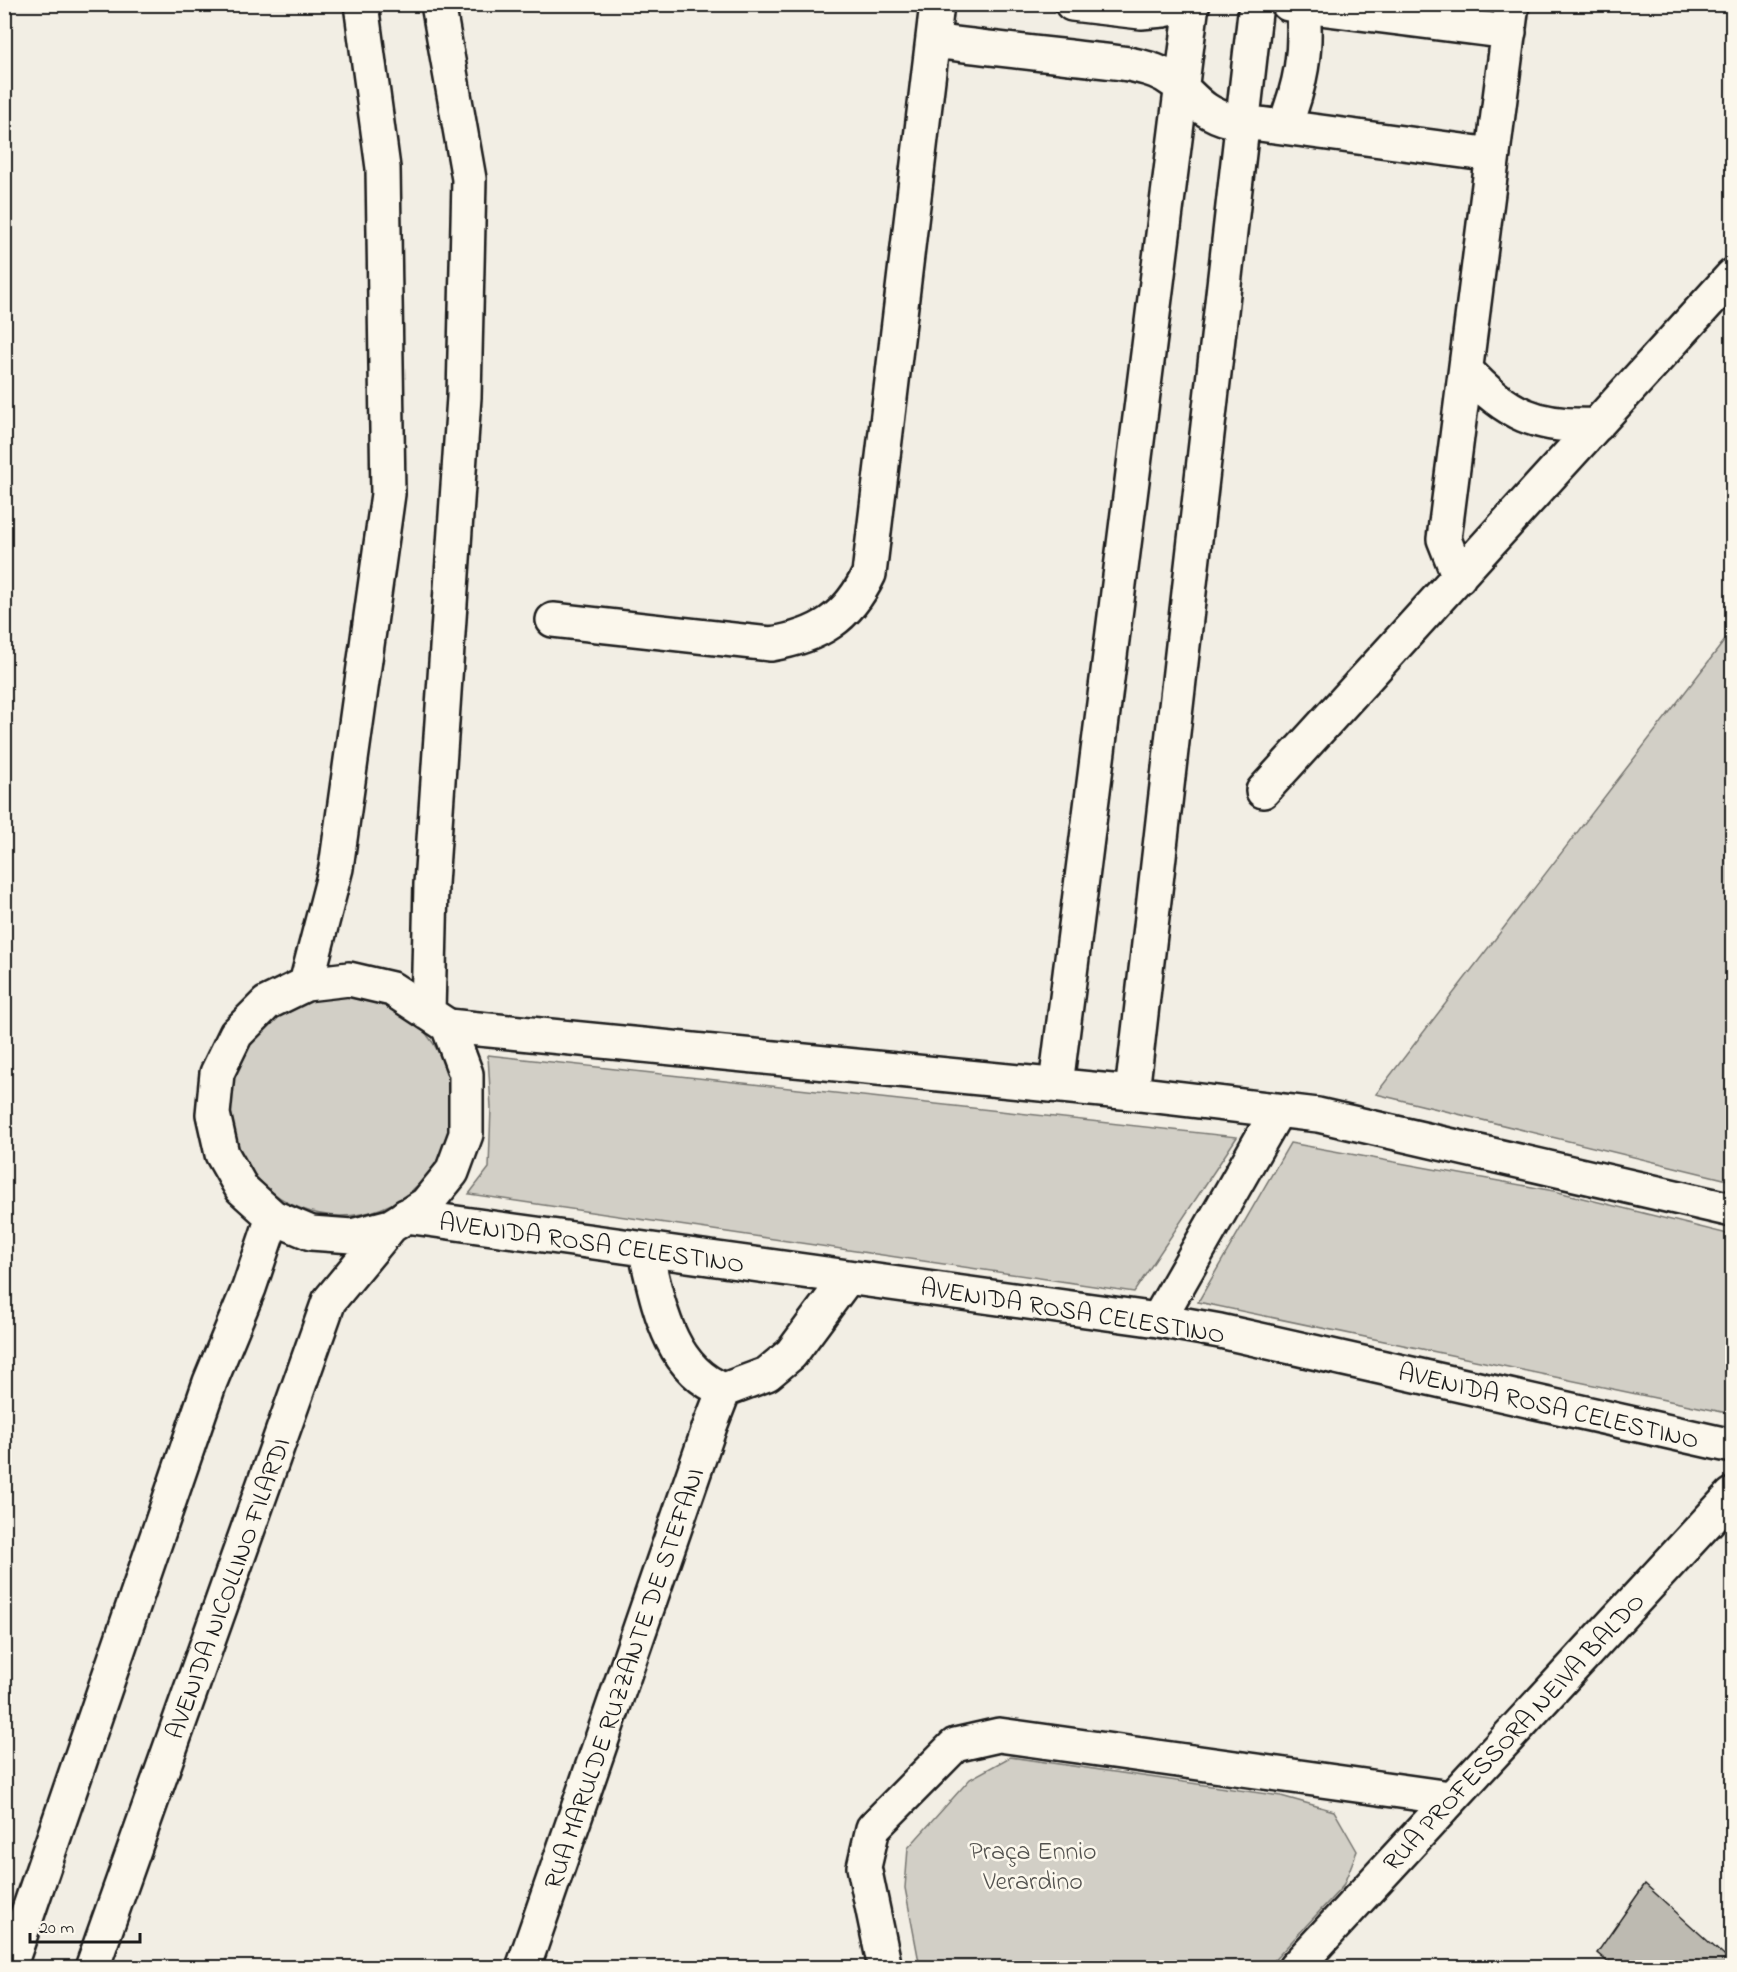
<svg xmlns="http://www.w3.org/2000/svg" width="1737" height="1972" font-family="'Indie Flower',sans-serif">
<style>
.green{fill:#d2cfc6;stroke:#777671;stroke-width:1.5}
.building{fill:#bdbab1;stroke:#1c1c1c;stroke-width:1.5}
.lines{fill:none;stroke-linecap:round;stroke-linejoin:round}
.minor-casing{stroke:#1c1c1c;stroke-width:38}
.major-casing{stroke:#1c1c1c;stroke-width:38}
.minor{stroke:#fbf7ec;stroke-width:33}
.major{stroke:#fbf7ec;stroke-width:33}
.labels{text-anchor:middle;stroke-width:5;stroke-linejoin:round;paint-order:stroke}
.street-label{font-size:26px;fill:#1c1c1c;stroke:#fbf7ec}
.park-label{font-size:26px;fill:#53524f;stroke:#fbf7ec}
</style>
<rect width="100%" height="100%" fill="#f2eee4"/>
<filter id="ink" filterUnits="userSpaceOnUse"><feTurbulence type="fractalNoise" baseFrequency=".0167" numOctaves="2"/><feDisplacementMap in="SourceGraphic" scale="12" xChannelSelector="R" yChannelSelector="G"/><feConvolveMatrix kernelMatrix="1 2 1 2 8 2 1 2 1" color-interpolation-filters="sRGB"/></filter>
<g filter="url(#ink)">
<path class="green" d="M1732,631V1181L1376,1094Z
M230 1105a111 111 0 1 1 222 0a111 111 0 1 1-222 0Z
M488,1055L1237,1137L1134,1292L469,1194L489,1168L491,1107Z
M1290,1143L1554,1191L1732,1235V1414L1198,1302Z
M1010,1757L1281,1796L1334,1811L1357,1851L1343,1886L1268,1967H920L905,1888L908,1848L970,1779Z"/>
<path class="building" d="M1645,1884L1732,1963V1968H1615L1597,1953Z"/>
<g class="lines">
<defs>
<path id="minor" d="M1072,4L1141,12L1163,10L1193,4
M1288,4L1509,32
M933,41C979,47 1024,52 1070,57C1098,61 1128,61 1155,71C1189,84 1192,111 1230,120L1493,155
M1284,127C1301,85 1307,51 1303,6
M1466,370C1506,414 1537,428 1597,425
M1459,577L1444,539L1512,4
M553,620L771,644C819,636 848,618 869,574L937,4
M1263,791L1732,276
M448,1026L1132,1093L1318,1115L1732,1210
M1056,1085L1192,4
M1132,1093L1256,4
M406,1216L1158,1320L1220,1331L1732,1446
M645,1249C658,1301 668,1369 724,1390L767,1374L791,1354L848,1277
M1158,1320L1278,1110
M523,1968L710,1426L724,1390
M885,1968L864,1867L873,1828L955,1745L999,1735L1450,1798
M1295,1968L1732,1495"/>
<path id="major" d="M349,979L392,989L448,1026L466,1074V1134L452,1172L426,1204L391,1226L352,1236L311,1233L273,1217L242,1189L222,1154L213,1114L217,1073L236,1034L267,1003L306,984Z
M306,984L336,868L388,494L383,168L361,4
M428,1013L431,884L464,397L469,179L438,4
M9,1968L210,1382L249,1288L273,1217
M92,1968L329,1301L391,1226"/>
</defs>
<use href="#minor" class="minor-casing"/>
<use href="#major" class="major-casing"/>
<use href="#minor" class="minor"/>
<use href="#major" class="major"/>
</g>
</g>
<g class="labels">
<g class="street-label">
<text transform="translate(592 1242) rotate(8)" y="9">AVENIDA ROSA CELESTINO</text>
<text transform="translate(1073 1310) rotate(9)" y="9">AVENIDA ROSA CELESTINO</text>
<text transform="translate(1549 1405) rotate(13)" y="9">AVENIDA ROSA CELESTINO</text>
<text transform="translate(227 1588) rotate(-70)" y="9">AVENIDA NICOLLINO FILARDI</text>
<text transform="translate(623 1678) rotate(-71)" y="9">RUA MARULDE RUZZANTE DE STEFANI</text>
<text transform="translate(1513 1731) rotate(-47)" y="9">RUA PROFESSORA NEIVA BALDO</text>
</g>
<g class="park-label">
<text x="1033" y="1859">Praça Ennio<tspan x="1033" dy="30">Verardino</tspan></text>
</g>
</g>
<rect width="1737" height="1972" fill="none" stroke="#fbf7ec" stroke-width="24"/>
<rect x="12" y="12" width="1713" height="1948" fill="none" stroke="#1c1c1c" stroke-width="2" filter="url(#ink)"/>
<path d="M30 1933v9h110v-9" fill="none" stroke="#1c1c1c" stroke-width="3"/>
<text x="39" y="1933" font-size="18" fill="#1c1c1c" stroke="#fbf7ec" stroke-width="4.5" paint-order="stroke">20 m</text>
</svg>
